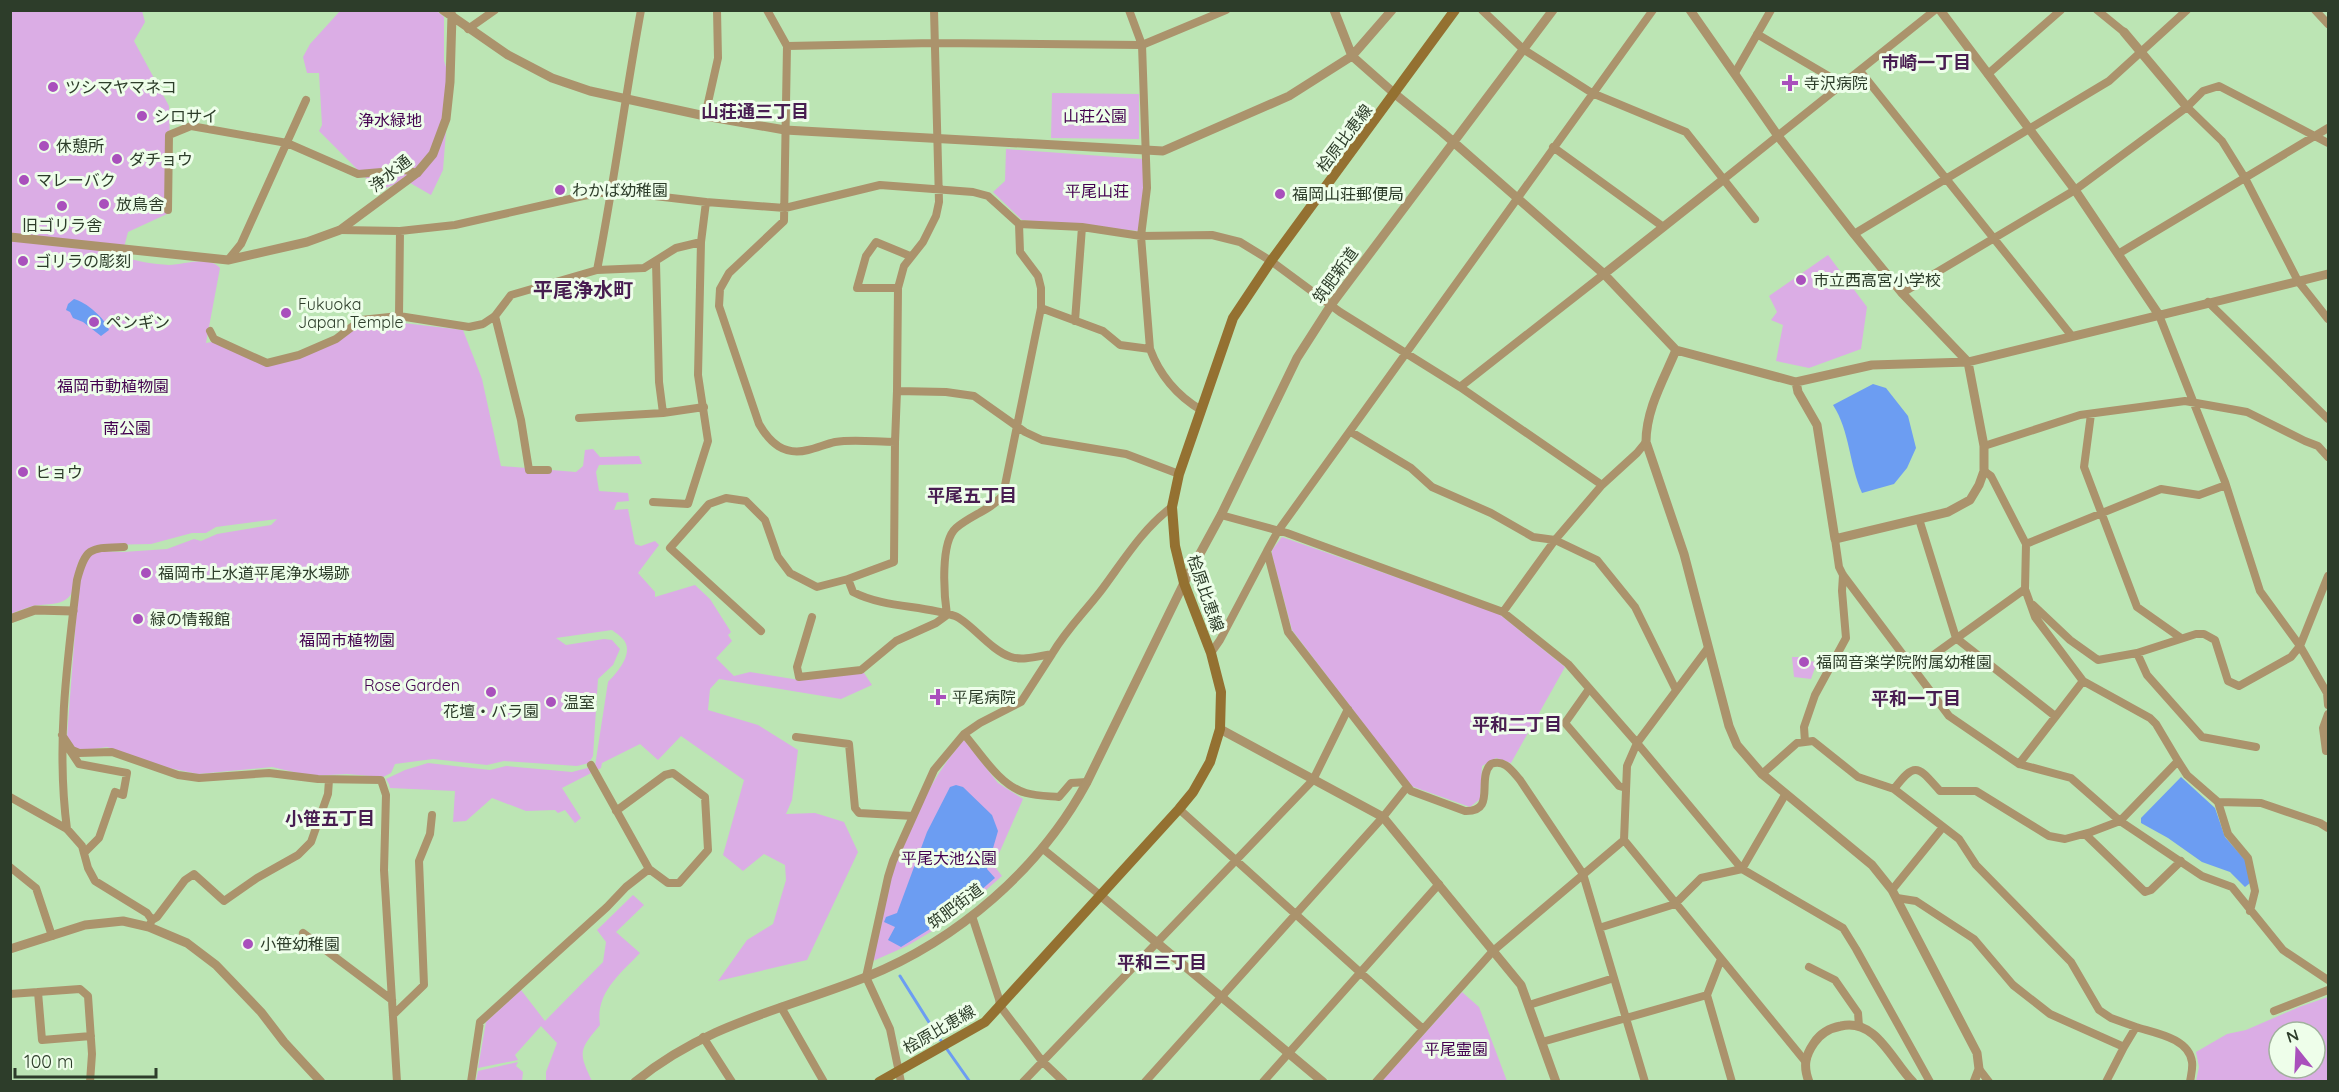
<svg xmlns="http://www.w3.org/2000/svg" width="2339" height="1092" font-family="Quicksand,'Noto Sans JP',sans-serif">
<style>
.green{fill:#dbade5;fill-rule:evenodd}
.water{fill:#6c9df2}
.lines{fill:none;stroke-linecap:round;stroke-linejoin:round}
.stream{stroke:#6c9df2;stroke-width:3}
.minor{stroke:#ab936c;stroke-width:8}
.tertiary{stroke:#ab936c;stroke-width:9}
.secondary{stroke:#947131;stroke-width:10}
.poi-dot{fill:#a950bc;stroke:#eefeea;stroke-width:2}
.labels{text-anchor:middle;stroke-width:6;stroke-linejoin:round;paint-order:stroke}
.poi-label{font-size:16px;fill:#2d3d2a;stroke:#eefeea;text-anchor:start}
.park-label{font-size:16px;fill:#43014f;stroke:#eefeea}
.street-label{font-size:16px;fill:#2d3d2a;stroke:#eefeea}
.neighbourhood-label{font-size:18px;font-weight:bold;fill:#481d51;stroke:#eefeea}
.quarter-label{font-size:20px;font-weight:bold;fill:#481d51;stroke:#eefeea}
</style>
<rect width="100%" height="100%" fill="#bce5b4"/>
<path class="green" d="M10,11H142L145,22L134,41L169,106L170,146L167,214L128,232L122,255C135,262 154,264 169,265C184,265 208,255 220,268L206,343L212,342L266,365L292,358L363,322L386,321L463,330L482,379L501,466L576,472L583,466L585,450L593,449L600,457L639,456L642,464L599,465L596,472L599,491L628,493L629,501L617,502L614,510L628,509L635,544L641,546L655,541L659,545L638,573L655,592V597L695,585L710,599L731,632L728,635L732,641L716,658L734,676L750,672L799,680L862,670L872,685L841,699L719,679L710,689L708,710L758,725L798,750L792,800L786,814L815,813L844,822L858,852L807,960L718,981L747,940L773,924L786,880L785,865L764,854L743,871L723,855L744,780L681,736L658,760L640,744L602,763L601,768L562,788L581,818L575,823L565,810L558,813L555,810L526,811L492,798L466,821L453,822L455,791L390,788L389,784L386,779L405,770L428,763L490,770L506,766L572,772L595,766L608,682C616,674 631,657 626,644C624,638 617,634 612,630L556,638L566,645L604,639L612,640L620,649L613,665L598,679L593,756L589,763L577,766L504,761L487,765L433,759L395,764L391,773L383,777L347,774L311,776L272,767L198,774L169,768L107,747L80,751L75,749L67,737L78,592L83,564L88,556L101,551L123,552L167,549L194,539L201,541L217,534L271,525L277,519L216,527L206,533H192L151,544L103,545L88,549C70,569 80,574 72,592C66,607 45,603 33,606C25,608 18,611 11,614Z
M340,11H437L444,17V61L450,79L443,170L431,195L405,180L374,193L372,184L319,131L322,125L319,73H307L303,57L310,44Z
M1052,93L1139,94V139L1051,138Z
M1006,149L1143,159L1147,184L1139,231L1022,220L993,192L1005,181Z
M1828,255L1867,307L1861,349L1809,368L1776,361L1783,325L1771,320L1777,312L1769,296Z
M1282,537L1498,613L1565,667L1511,763L1496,758L1482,766L1480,799L1470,807L1411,786L1292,630L1272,555V550Z
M1792,657H1808V661L1817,662L1811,679L1794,677Z
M964,740L998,783L1023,799L997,858L995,867L1002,876L954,918L907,946L873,961C879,933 883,902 892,875C908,827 931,777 964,740Z
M633,895L644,905L616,932L640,953C620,974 595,993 600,1025C579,1050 578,1052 592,1081H546V1072L557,1043L541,1026L515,1055L518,1060L478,1068L486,1022L521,990L545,1021L603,962L606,942L597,930Z
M1462,992L1479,1007L1507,1081H1382Z
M2328,997V1081H2196L2199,1067L2196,1052L2227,1034L2246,1030L2299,1007ZM2279,1032H2315V1068H2279Z
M518,1062L516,1066L523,1072L522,1081H476L478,1071Z"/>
<path class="water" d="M74,299C86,302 105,318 109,330L101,336L83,322L73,318L70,312L66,310L68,304Z
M1873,384L1886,388L1908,416L1916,448L1907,468L1894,484L1862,493C1849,465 1850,431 1833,405Z
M2181,777L2215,808L2225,837L2246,861L2250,883L2245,887L2230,872L2202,862L2168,838L2141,823V818Z
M956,785L963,787L992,815L998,831L987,869L995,878L951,916L901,947L888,940L895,927L884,922L886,917L897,913L927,832L950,787Z"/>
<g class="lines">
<path class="stream" d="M900,976L937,1035L970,1082"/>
<path class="minor" d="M767,10L787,46L934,43L1142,45L1226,10
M1129,10L1142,45L1147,188L1141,236L1150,349C1160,376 1176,395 1201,410
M1482,10L1523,49L1592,93L1686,132L1755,219
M2097,10L2124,32
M2315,10L2328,24
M468,29L495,10
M1757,34L1842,84
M787,46L784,221L729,273L720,289L719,306L759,424C770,443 784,456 808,450C817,448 826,444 835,442C854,439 876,442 895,442L894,562L848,579L853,592C884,608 922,605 955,616C969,621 991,651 1011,657C1023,661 1039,656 1052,654L1021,702L980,723L964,734L934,770L893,861L888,877L866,977L890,1029L901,1082
M1860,71L2071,335
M1735,73L1771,10
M1988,74L2061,10
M2187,107L2222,141L2245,178L2298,281L2328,319
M705,116L718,58L717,10
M1553,147L1662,226
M1724,179L1935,10
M168,210L169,135L191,126L287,143L358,174L405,170L417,173
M1019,224L1020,252L1038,276L1041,288V308L1103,331L1120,345L1150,349
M340,230L400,231L455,225L583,196L612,191L706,202L785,208L880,185L973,192L988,196L1019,224L1082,227L1141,236L1212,235L1240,242L1271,261L1340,312L1460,387L1602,485
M400,231L399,316L469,327L483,324L495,316L511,295L597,270L644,268L676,248L701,242L706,202
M1854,234L2109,81L2187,10
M2118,254L2328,128
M228,260L241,244L306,100
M656,262L659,382L663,413
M597,270C614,184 625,97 641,10
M898,288H857L866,256L876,242L910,256
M1902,293L2075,190L2187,107L2203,91L2219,86L2328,143
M2208,302L2328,419
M2159,315L2225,482L2260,591L2300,646L2328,576
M495,316L521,420L529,470H548
M1075,321L1082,227
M210,331L214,339L267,363L299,355L336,339L361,320L399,316
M1460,387L1604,274
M897,391L898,288L904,266L923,242L936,216L939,202L934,10
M2091,414L2084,467L2137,607L2181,638
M579,418L663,413L704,407
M1351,432L1411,468L1432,487L1491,513L1533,537L1555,540L1602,485L1637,453L1646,442
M895,442L897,391L946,392L974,396L1025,432L1042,440L1126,454L1179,474
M1984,446L2080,415L2185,401L2247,412L2305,441L2318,446L2328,457
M1984,471L1991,476L2026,544L2025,589L2035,617L2083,681L2019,764
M653,502L688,504L708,441L698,375L701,242
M1221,515L1287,533L1503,612L1568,664L1637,743L1742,869L1843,928L1856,949L1930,1082
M1919,519L1956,638L2055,716
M1835,539L1839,567L1843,575L1949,716L2019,764L2071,778L2120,821L2202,876L2232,887L2283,950L2328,980
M2026,544L2161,489L2199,495L2226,485
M2033,605L2070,640L2098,660L2137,653L2147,675L2202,737L2256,747
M1503,612L1555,540L1597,560L1635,607L1676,690
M812,617L797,667L799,677L861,670L896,641L936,623L947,615C944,595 940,542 956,528C971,515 991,510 1003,495L1041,308
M761,631L670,548L709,504L726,498L746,501L765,520L778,557L790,573L817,587L848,579
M1211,653L1220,640L1267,551
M2137,653L2196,634H2204L2215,640L2228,681L2239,686L2291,657L2300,646L2327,693L2328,705
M1052,654C1067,629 1082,615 1100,592C1122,563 1142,529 1172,507
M1914,669L2025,589
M2083,681L2150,718L2156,724L2178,761
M1589,689L1565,723L1619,786L1626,788
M2328,714L2323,728L2326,751H2328
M964,734C981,754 1000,786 1026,793C1037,796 1048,796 1059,797L1071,783L1087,782
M62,735L72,750L79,753L112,752L178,775L199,778L269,773L318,779L381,780L386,795L384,870L397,1082
M796,737L849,744L855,808L859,813L913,816
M1805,742L1804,727L1815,695L1846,638L1842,591L1843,575
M69,749L79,764L127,773L123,795L115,792L99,838L84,853
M591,765L649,869L668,883H679L708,850L705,797L673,773L665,775L616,811
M1762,774L1797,743L1813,741L1858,777L1894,789L1959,839L1976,865L2071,962L2099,1010L2111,1018L2136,1027
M1894,789C1916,760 1918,767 1940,791H1976L2049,836L2065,839L2091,832L2120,821L2178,761L2187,775L2218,802
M10,797L67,829L82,846L88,868L95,881L147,913L152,920L150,924
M1179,809L1423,1029
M67,829C56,746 67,662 77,580C86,546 91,548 124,547
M2085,834L2145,892L2151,890L2181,861
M1624,840L1805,1061
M1043,849L1100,895
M10,867L36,888L52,936
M1892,890L1943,827
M1897,898L1916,901L1974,939L2013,985L2050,1014L2124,1047L2136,1027C2155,1033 2189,1038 2192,1062C2193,1068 2191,1075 2190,1082
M2250,911L2255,891L2248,858L2228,834L2218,802L2261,803L2320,823L2328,828
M972,916L999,999L1000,1006L1042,1061L1064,1082
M152,920L157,917L185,880L194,874L224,901L257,878L298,855L311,842L328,794L329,780
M1599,928L1675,904L1701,878L1742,869L1785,795
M303,933L392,1000
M1721,959L1707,995L1732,1082
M1809,967L1835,980L1858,1013L1859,1026
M38,992L42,1040L91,1036
M10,994L80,989L88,996L92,1054L90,1082
M1529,1005L1614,978
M781,1007L824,1082
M2274,1011L2328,990
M393,1015L424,985L419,861L430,834L432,815
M703,1037L732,1082
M1542,1042L1707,995
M1979,1069L1989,1082
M471,1082L480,1022L607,907L626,887L649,869
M1023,1082L1313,780L1348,709
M1145,1082L1383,817L1407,787
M1263,1082L1439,884
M1376,1082L1493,951L1624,840L1627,766L1637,743L1708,648
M1645,1082L1583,874L1520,780C1512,771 1505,759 1491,764C1476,779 1497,812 1465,811L1411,791L1288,632L1267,551L1278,531L1653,10
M2106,1082L2124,1047"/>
<path class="tertiary" d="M443,10L508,55L552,78L590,91L705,116L785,130L1163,151L1289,96L1352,56L1392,10
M1334,10L1352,56L1395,94L1442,132L1604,274L1676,350L1796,382L1872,365L1968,362L2328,274
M1690,10L1778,136L1854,234L1902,293L1968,362L1984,446V471L1979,485L1970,500L1948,512L1835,539L1817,425L1798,392L1796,382
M1940,10L2075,190L2159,315
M2124,32L2187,107
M10,237L228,260L307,242L340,230L417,173L433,154L446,119L450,82L452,15
M1604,274L1724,179
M1676,350C1664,379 1646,409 1646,442L1684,554L1729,726L1737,745L1762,774L1872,865L1892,890L1977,1053L1979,1069L1974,1082
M10,619L35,610L73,611
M1220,729L1383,817L1521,985L1556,1082
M1100,895L1323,1082
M10,949L85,925L123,921L149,927L187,943L216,965L261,1012L284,1042L321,1082
M635,1082C707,1023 783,1010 866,977C958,940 1040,869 1087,782L1184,583L1221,515L1297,358L1331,305L1553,10
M1809,1082C1803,1066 1805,1056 1814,1043C1820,1034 1830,1028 1841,1026C1876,1018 1892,1061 1913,1082"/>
<path class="secondary" d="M879,1082L985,1022L1179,809L1193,792L1210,762L1220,729L1221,692L1211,653L1184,583L1175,546L1172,507L1179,474L1233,318L1271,261L1455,10"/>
</g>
<g class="poi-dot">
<path d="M1787 74h6v6h6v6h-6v6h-6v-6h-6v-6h6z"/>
<circle cx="53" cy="87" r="6"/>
<circle cx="142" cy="116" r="6"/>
<circle cx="44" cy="146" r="6"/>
<circle cx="117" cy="159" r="6"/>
<circle cx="24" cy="180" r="6"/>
<circle cx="560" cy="190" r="6"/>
<circle cx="1280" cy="194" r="6"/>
<circle cx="104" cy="204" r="6"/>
<circle cx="62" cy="206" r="6"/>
<circle cx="23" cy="261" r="6"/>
<circle cx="1801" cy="280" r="6"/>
<circle cx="286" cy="313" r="6"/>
<circle cx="94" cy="322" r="6"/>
<circle cx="23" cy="472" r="6"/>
<circle cx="146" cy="573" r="6"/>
<circle cx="138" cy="619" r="6"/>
<circle cx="1804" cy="662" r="6"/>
<circle cx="491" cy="692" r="6"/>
<path d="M935 688h6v6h6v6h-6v6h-6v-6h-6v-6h6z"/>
<circle cx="551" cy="702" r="6"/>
<circle cx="248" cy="944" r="6"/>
</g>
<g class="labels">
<g class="poi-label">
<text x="1804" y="89">寺沢病院</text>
<text x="65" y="93">ツシマヤマネコ</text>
<text x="154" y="122">シロサイ</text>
<text x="56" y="152">休憩所</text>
<text x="129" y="165">ダチョウ</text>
<text x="36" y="186">マレーバク</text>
<text x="572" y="196">わかば幼稚園</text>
<text x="1292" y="200">福岡山荘郵便局</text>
<text x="116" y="210">放鳥舎</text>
<text x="62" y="231" text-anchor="middle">旧ゴリラ舎</text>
<text x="35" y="267">ゴリラの彫刻</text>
<text x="1813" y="286">市立西高宮小学校</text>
<text x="298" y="310">Fukuoka<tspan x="298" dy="18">Japan Temple</tspan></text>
<text x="106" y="328">ペンギン</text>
<text x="35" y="478">ヒョウ</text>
<text x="158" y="579">福岡市上水道平尾浄水場跡</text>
<text x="150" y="625">緑の情報館</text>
<text x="1816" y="668">福岡音楽学院附属幼稚園</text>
<text x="952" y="703">平尾病院</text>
<text x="563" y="708">温室</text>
<text x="491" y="717" text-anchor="middle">花壇・バラ園</text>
<text x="260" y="950">小笹幼稚園</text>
</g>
<g class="park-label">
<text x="1095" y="122">山荘公園</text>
<text x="390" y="126">浄水緑地</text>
<text x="1097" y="197">平尾山荘</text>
<text x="113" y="392">福岡市動植物園</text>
<text x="127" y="434">南公園</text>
<text x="347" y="646">福岡市植物園</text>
<text x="412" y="691">Rose Garden</text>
<text x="949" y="864">平尾大池公園</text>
<text x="1456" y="1055">平尾霊園</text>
</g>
<g class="street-label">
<text transform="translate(1344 138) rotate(-53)" y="6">桧原比恵線</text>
<text transform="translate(390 173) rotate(-39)" y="6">浄水通</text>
<text transform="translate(1335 275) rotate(-54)" y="6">筑肥新道</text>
<text transform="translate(1206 593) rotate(71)" y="6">桧原比恵線</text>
<text transform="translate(955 906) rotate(-37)" y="6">筑肥街道</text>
<text transform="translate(939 1029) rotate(-30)" y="6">桧原比恵線</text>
</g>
<g class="neighbourhood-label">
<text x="1926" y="69">市崎一丁目</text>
<text x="755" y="118">山荘通三丁目</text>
<text x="972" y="502">平尾五丁目</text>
<text x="1916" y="705">平和一丁目</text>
<text x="1517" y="731">平和二丁目</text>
<text x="330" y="825">小笹五丁目</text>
<text x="1162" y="969">平和三丁目</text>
</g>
<g class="quarter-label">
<text x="583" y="297">平尾浄水町</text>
</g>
</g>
<rect width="2339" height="1092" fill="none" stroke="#2d3d2a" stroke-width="24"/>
<g transform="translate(2297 1050) rotate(342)"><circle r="28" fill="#eefeea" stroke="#a1b19d" stroke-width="1.5"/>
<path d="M0-4.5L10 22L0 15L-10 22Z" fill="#a950bc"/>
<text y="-9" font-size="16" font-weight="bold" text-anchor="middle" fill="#2d3d2a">N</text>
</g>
<path d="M15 1068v9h141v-9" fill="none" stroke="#2d3d2a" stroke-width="3"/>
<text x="24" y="1068" font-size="18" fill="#2d3d2a" stroke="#eefeea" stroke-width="4.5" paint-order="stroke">100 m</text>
</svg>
